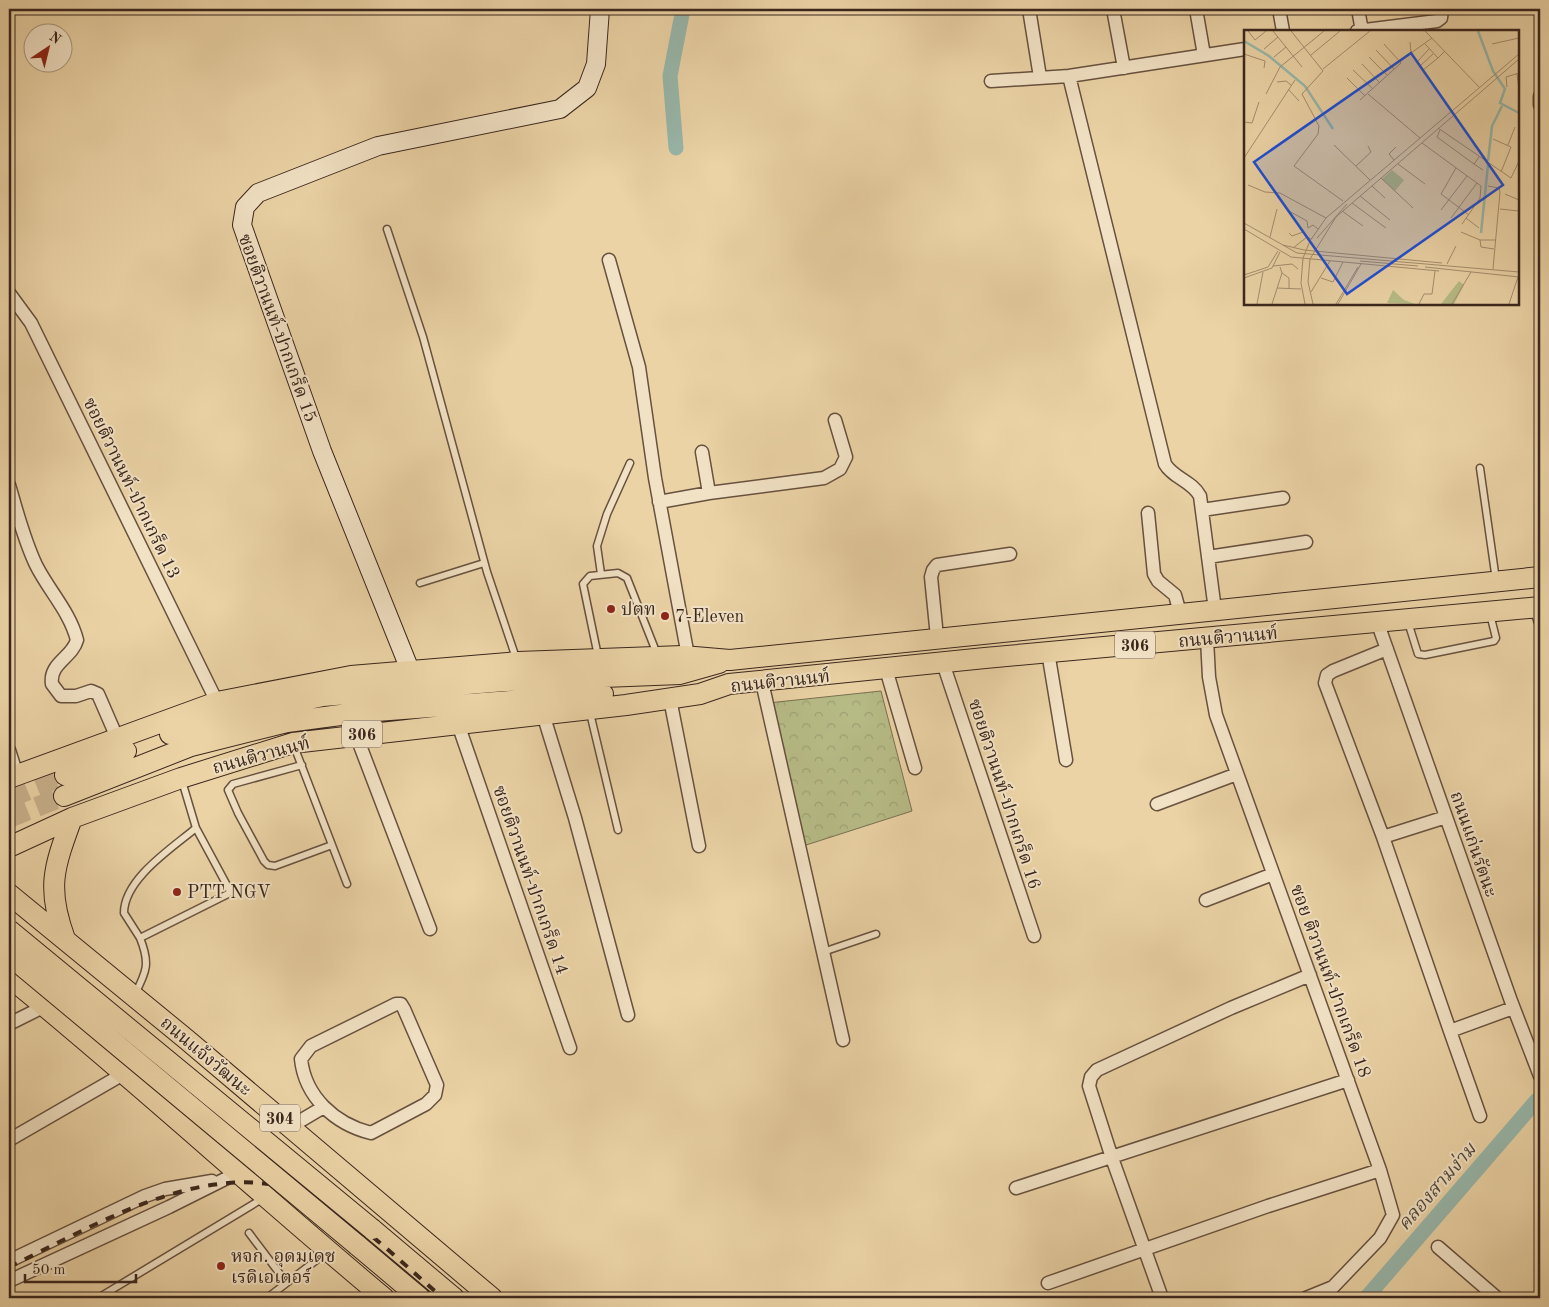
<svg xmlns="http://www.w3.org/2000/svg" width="1549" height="1307" font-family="'Old Standard TT','Noto Serif Thai',serif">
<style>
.forest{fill:url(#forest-crowns);stroke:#797152}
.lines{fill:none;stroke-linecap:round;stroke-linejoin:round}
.canal{stroke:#98b7ab;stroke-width:15}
.primary-tunnel{stroke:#c8b08b;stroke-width:20;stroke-dasharray:20 10;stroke-linecap:butt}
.lane-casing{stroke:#67513f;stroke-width:9}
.street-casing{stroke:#67513f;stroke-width:15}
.secondary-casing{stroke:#3b261d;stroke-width:20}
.primary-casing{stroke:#3b261d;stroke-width:22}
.lane{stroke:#f2e2c5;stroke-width:6}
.street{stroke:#f2e2c5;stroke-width:12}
.secondary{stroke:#f2e2c5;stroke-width:18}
.primary{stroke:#ebd3a6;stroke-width:20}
.rail{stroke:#3b261d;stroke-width:4;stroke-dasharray:9 9;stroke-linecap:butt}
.primary-bridge-casing{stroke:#3b261d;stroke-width:22;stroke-linecap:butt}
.primary-bridge{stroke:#ebd3a6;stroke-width:20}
.poi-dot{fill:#8f2418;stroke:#f2e2c5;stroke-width:2}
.labels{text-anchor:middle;stroke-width:4;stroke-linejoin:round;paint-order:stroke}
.shield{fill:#f2e2c5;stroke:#725e4f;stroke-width:1}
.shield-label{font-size:16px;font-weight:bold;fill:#3b261d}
.street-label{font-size:18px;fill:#3b261d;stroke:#f2e2c5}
.poi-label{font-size:18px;fill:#3b261d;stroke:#f2e2c5;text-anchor:start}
.water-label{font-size:19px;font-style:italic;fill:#524a40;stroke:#f2e2c5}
.inset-river{fill:none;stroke:#98b7ab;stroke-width:2.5}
.inset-road{fill:none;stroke:#a58e6f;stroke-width:1}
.view{fill:#1d4ed8;fill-opacity:0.15;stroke:#1d4ed8;stroke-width:2.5}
.inset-edge{fill:none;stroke:#3b261d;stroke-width:2.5}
</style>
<defs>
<pattern id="forest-crowns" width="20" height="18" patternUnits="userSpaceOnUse" patternTransform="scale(1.25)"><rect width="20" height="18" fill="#b7bc87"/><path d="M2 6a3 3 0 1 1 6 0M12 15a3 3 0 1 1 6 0" fill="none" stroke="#9ea174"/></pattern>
</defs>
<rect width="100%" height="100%" fill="#ebd3a6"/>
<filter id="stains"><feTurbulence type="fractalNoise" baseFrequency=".004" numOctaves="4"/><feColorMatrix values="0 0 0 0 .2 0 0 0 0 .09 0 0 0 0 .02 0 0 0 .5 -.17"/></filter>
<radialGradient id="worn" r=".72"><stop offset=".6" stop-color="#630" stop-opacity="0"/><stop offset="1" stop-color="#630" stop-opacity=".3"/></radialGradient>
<path class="forest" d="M881,691L912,811L803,846L768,703Z"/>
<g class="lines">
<path class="canal" d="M676,148L670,76L683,9
M1366,1298L1537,1100"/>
<path class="primary-tunnel" d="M9,798L65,775
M9,818L64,796"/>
<defs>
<path id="lane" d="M387,229L423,337L487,572L516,658
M1480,468L1496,580
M601,574L597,546L607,514L630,463
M420,583L484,563
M1534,611L1540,629
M1408,622L1418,654L1425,655L1494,641L1496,638L1490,614
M598,656L583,584L590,576L618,573L627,578L657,654
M590,713L618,830
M294,746L347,884
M302,765L233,784L228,790L238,813L264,861L268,865L275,866L332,845
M140,938L124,913C124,879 172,848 196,828
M823,952L876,934
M135,994C147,971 150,963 140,938L228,894L230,891L196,828L182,781
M249,1233L286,1282
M98,1298L262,1199
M267,1298L327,1252"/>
<path id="street" d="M1029,9L1040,77
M1113,9L1124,68
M1196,9L1204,55
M1279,9L1283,31
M1358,9L1362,31
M1357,31L1437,21L1441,18L1442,9
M1069,76L1165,464C1173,478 1192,481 1200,496L1215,610
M991,81L1069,76L1245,49
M1540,96V105
M609,260L639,367L655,478L688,656
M9,293L31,323L217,702
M702,452L709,493
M9,485C17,512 24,540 36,565C49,591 70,612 77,640C72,658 49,663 52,684L61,696H76L91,691L98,694L118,740
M659,502L709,493L824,478L840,469L846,457L835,420
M1202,510L1283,498
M1148,513L1154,574L1158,581L1175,595L1180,613
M1208,557L1306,542
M1378,624L1511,1001L1540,1076
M937,637L931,577L933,570L937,565L1010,554
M1207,639L1209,677L1216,715L1380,1170L1393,1215L1380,1238L1333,1287L1306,1298
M1387,649L1333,671L1327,675L1325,683L1383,837L1450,1031
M1048,652L1066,760
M943,663L1034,936
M886,669L915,768
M762,682L843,1040
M670,699L699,846
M543,714L575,818L628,1015
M458,724L570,1048
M356,735L430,929
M9,750L17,775
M1157,804L1237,774
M1383,837L1446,817
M1206,900L1273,874
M396,1004H401L404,1009L437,1085L435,1095L426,1104L371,1133C335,1124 305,1097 301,1059L311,1046Z
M9,1024L45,1006
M1480,1116L1450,1031L1513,1008
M290,1127L322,1108
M9,1140L125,1073
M1016,1188L1348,1080
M1438,1247L1497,1298
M9,1261L145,1196L165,1189L212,1181
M9,1281L169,1207L237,1173
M1048,1283L1268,1206L1380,1170
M1162,1298L1112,1158L1089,1086L1091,1077L1097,1070L1231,1008L1310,975"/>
<path id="secondary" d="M410,670L322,451L242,225L245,207L258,193L378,146L560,109L587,88L596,64L600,9"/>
<path id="primary" d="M170,734L234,715L323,696L504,681L680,674L719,663
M65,775L126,751
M9,778L217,702L351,676L518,662L683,656L730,660L1540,577
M64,796L191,746L287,722L363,712L603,694
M9,847L72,818L181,778L293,743L626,705L700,694L729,684L985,658L1540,607
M9,894L186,1039L492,1298
M65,939C46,888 54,867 72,818
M9,977C137,1081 258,1193 384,1298
M372,1229L454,1298
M357,1245L420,1298"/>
</defs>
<use href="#lane" class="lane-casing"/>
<use href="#street" class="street-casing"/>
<use href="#secondary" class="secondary-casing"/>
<use href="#primary" class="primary-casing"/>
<use href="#lane" class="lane"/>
<use href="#street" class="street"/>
<use href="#secondary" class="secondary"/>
<use href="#primary" class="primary"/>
<path class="rail" d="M9,1267C101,1223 223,1145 325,1203C368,1228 405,1266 443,1298"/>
<defs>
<path id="primary-bridge" d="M9,930L372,1229
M9,955L357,1245"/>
</defs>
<use href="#primary-bridge" class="primary-bridge-casing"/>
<use href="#primary-bridge" class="primary-bridge"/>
</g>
<g class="poi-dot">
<circle cx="611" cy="609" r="5"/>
<circle cx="665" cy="616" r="5"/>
<circle cx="177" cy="892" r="5"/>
<circle cx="221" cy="1266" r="5"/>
</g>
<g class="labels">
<g class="shield">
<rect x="1115" y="631.5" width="40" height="27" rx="4"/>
<rect x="342" y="720.5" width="40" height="27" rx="4"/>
<rect x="260" y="1104.5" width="40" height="27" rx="4"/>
</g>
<g class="shield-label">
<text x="1135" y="651">306</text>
<text x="362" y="740">306</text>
<text x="280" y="1124">304</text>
</g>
<g class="street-label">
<text transform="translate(278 328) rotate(70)" y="6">ซอยติวานนท์-ปากเกร็ด 15</text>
<text transform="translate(132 488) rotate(64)" y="6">ซอยติวานนท์-ปากเกร็ด 13</text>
<text transform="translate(1228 637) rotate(-5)" y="6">ถนนติวานนท์</text>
<text transform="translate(780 681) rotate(-6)" y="6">ถนนติวานนท์</text>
<text transform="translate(261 755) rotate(-15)" y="6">ถนนติวานนท์</text>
<text transform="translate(1005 794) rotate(72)" y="6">ซอยติวานนท์-ปากเกร็ด 16</text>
<text transform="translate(1474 844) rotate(71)" y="6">ถนนแก่นรัตนะ</text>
<text transform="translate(531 880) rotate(71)" y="6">ซอยติวานนท์-ปากเกร็ด 14</text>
<text transform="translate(1331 981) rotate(70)" y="6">ซอย ติวานนท์-ปากเกร็ด 18</text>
<text transform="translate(206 1056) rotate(40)" y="6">ถนนแจ้งวัฒนะ</text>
</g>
<g class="poi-label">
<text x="621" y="615">ปตท</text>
<text x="675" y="622">7-Eleven</text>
<text x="187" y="898">PTT NGV</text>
<text x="231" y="1262">หจก. อุดมเดช<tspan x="231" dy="21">เรดิเอเตอร์</tspan></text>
</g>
<g class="water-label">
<text transform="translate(1436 1186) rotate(-49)" y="7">คลองสามง่าม</text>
</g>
</g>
<g transform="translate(1244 30)">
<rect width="275" height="275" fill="#ebd3a6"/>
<path d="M148,140L160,150L151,161L138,149ZM215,251L220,255L210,274H197ZM149,260L160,270L171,274L143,273Z" fill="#b7bc87"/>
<path class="inset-river" d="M234,1L249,41L261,59L256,73L275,83M0,11L25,26L61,56L89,99M244,131L248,96L258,76M237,203L244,135"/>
<path class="inset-road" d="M4,1L11,10L22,1M29,1L58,37M47,1L79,41L58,64L75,96L74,104L50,136L99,171M181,1L235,57M166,12L167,23L188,8M181,14L194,28L201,21M248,14L275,8M20,19L34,7M185,19L173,32L179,40L194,28M132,20L150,39M0,24L21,31L20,38M67,25L96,1M30,27L42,17M125,27L143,45M118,34L136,53M176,36L189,24M79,39L126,1M109,40L129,59M273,44L275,59M103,48L121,66M33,52L42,51L47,55M263,57L262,47L275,43M44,59L55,71M22,64L36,37L80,1M124,64L176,108M116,70L157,33L140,14M0,92L8,93L15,72M194,98L267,148L275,131M196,100L193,107L230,134M249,109L267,117L257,142M178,113L237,156L236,168L218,194M90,115L126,150M264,115L271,97M235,127L230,134L239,140M0,128L51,50M150,130L145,124L152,117M154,134L181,154M112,136L127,122L124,116M212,138L197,164L225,185M137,148L169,178M4,155L21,162L36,163L82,188M128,156L141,168M244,156L255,158L256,162L249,239M261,164L275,170M116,166L146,190M108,173L142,198M256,179L275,181M197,180L223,146M45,181L63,191L64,198L69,195L74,199M98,181L119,196M207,188L233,153M222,188L235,198M0,193L53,223L275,242M0,199L47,227L195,241M217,202L236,210L237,217L250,219M45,203L48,206L59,202L63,207M26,207L33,179M73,208L103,174M236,210H252M39,215L60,220L198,233M49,218L63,207L67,209M116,231L174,236M203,234L212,216M29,236L48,234L54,239M181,237L275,247M38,243L45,248V259M0,245L24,237L34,221M0,248L28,238L36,222M77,248L89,252L99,232M33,258L57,259M67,262L86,231M13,274L19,242M28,274L38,243L36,237M61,274L57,253L59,228L66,211L82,188L275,24M69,274L64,252L66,229L92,187L275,29M92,274L114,237M94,274L117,234M175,274L180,264H188L191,241M208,274L227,242M265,274L274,247"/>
<path class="view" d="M167,23L259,155L103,264L10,132Z"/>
<rect width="275" height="275" class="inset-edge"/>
</g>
<rect width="1549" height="1307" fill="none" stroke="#ebd3a6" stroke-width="30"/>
<rect x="10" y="10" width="1529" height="1287" fill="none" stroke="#3b261d" stroke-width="2.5"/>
<rect x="15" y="15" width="1519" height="1277" fill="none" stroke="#3b261d"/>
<g transform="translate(48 48) rotate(35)"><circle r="24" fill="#f2e2c5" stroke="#a99782"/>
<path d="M0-4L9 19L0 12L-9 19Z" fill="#8f2418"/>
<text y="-8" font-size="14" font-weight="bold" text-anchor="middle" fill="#3b261d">N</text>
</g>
<path d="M25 1274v8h111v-8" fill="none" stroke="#3b261d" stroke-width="2.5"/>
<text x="32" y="1274" font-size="15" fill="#3b261d" stroke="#f2e2c5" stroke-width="4" paint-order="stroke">50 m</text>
<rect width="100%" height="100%" filter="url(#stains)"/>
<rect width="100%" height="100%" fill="url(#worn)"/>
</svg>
